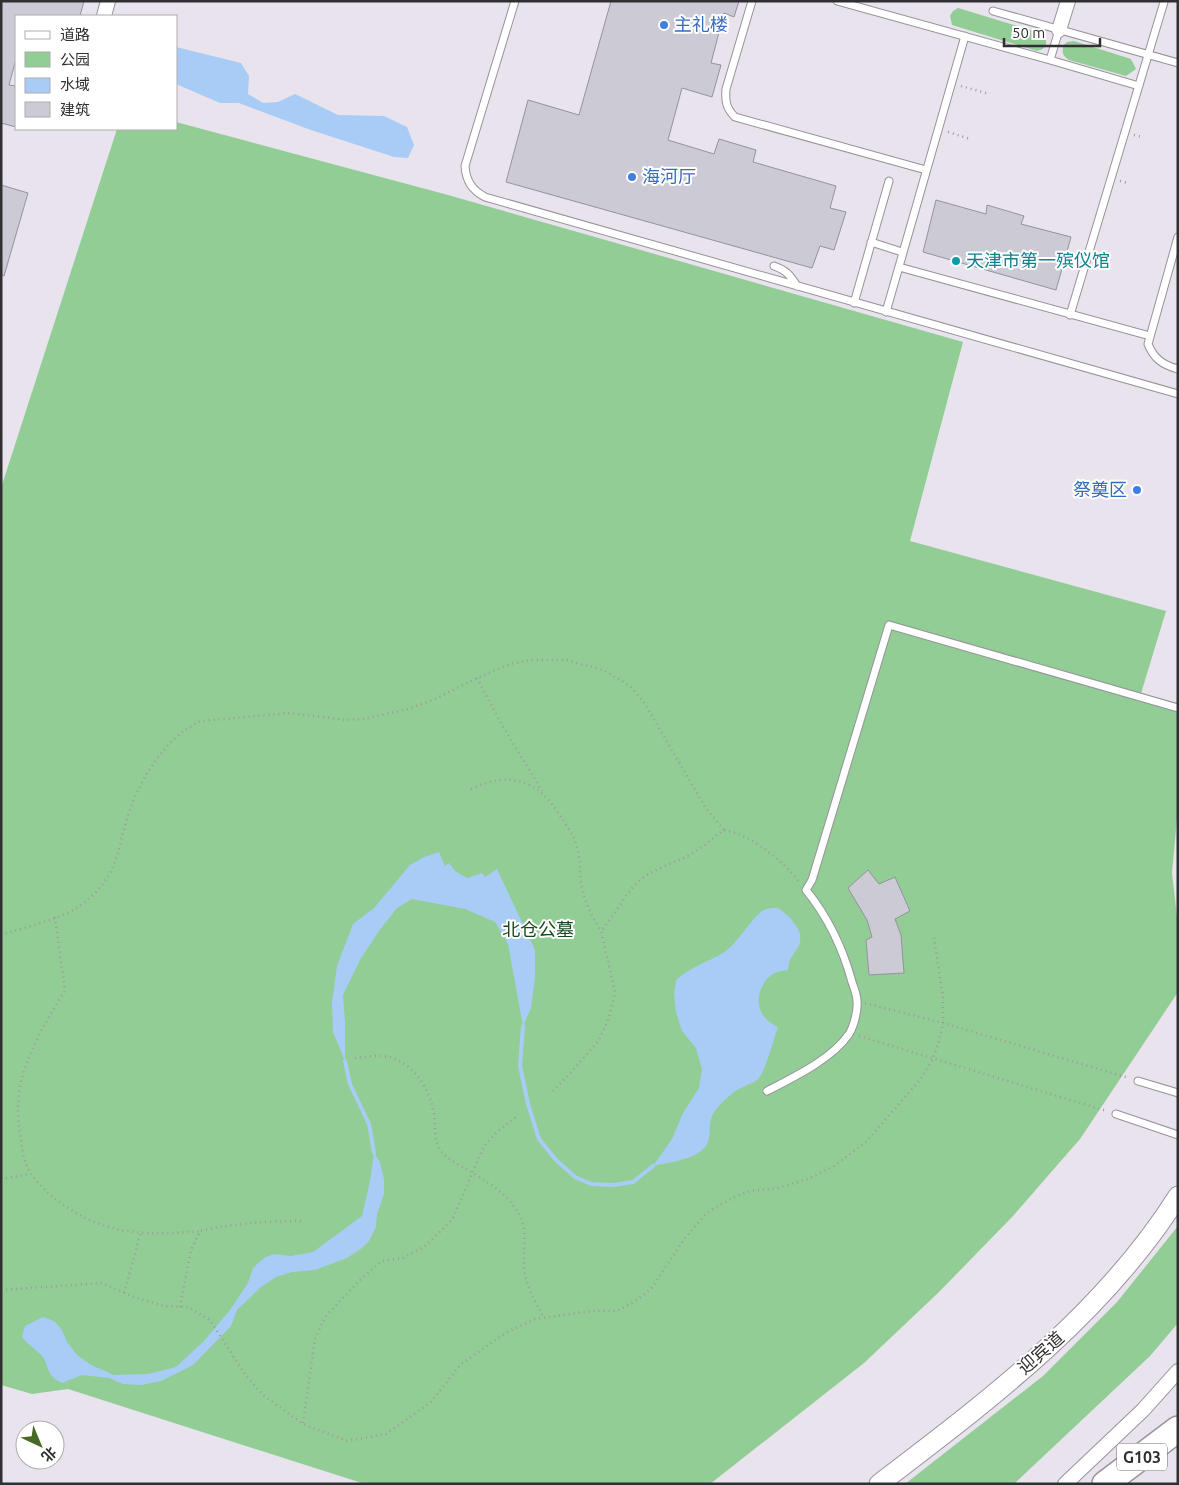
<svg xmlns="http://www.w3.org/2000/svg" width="1179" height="1485" font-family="Ubuntu,'Noto Sans SC',sans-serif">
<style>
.green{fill:#91cd95}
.water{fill:#a9ccf7}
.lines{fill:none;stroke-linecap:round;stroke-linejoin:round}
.stream{stroke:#a9ccf7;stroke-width:4}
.building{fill:#cbcad5;stroke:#94939d}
.lane-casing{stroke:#97929b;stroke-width:9}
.street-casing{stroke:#97929b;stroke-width:16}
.secondary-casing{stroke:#97929b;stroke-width:21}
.highway-casing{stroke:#97929b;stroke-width:28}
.path{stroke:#9e9aa1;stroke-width:2.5;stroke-dasharray:1 4;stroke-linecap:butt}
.lane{stroke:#fff;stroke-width:7}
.street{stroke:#fff;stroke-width:14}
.secondary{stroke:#fff;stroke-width:19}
.highway{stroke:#fff;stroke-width:25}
.shop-dot{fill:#3f7fe0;stroke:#fff;stroke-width:2}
.culture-dot{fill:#0f9aa8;stroke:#fff;stroke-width:2}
.labels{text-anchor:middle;stroke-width:4;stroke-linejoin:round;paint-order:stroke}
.shield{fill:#fff;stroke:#6f6d70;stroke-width:1}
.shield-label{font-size:16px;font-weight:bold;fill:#312f32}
.shop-label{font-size:18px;fill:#366cbe;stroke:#fff;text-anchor:start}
.culture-label{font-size:18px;fill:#0d838f;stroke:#fff;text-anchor:start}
.park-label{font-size:18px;fill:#15481d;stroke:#fff}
.street-label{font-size:18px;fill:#312f32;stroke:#fff}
</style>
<rect width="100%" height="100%" fill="#e8e3ed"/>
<path class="green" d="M958,8L1044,34C1048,43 1047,49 1037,51L952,25L950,16L953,11Z
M1074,41L1131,59L1136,69L1126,76L1069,60C1063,56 1062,53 1063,46L1067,42Z
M176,122L448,195L963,342L910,541L1166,611L1139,700L1178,712V807L1172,873L1178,926V992L1080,1139L1013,1216L939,1292L864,1363L710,1484H365L68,1389L32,1394L1,1385V488L117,129H176Z
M1178,1226V1323L1150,1356L1014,1484H905L1043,1376L1117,1302Z"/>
<path class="water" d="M176,47L241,63L249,76L248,94L263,103L278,102L295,94L338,115L384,116L407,127L414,145L408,158L394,157L311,130L239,103H220L176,84Z
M439,852L445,866L449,863L455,871L467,878L482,873L485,877L497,869L535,950V977L531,1008L523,1026L508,944L495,922L465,909L412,899L397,908L379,931L360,960L343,995L345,1023V1061L333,1032L332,1002L337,966L353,924L374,908L410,865L424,857Z
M778,908C790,916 808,933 797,949C790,959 790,957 788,970C781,971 774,972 769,977C766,979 764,983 762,987C754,1003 761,1020 778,1027C773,1040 767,1067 759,1078C754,1084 745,1085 739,1089C731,1093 715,1108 712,1116C707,1129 714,1141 701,1151C689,1161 668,1162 653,1166L672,1139L683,1113L699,1088L702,1069L696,1048L682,1031L676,1012L674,994L676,980C692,966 706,963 723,953C738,944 753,914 766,909C769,908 774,908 778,908Z
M374,1153L380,1162L384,1179V1194L377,1214L376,1227L369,1241L362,1248L347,1258L315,1270L292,1272L276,1277L261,1287L237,1310L231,1326L193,1365L161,1381L141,1385L123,1384L109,1378L82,1375L62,1383C43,1374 51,1364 40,1354C34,1348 27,1344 22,1337L25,1326L43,1317L54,1321L62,1330L67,1342L77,1355L91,1365L114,1375L148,1374L176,1367L204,1341L230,1310L248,1283L253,1268L264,1258L274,1254L291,1256L313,1252L362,1216L370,1181Z"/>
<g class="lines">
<path class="stream" d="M523,1026L520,1066L528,1104L539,1139L556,1160L575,1177L591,1184L613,1185L633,1182L653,1166
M345,1061L350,1084L369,1124L374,1153"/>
</g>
<path class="building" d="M1,1H84L80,16H16V59L9,85L16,86V127L1,123Z
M611,1H739L734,17L724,13L711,63L721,65L712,97L682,88L668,140L714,154L719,139L756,150L753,162L836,186L830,208L846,212L834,250L820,246L812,268L506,182L528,100L579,115Z
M1,185L28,193L4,276L1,275Z
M936,200L986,214L987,205L1024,216L1021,224L1071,237L1056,290L923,252Z
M868,870L879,884L895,877L910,911L895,919L901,935L904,973L869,975L866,940L872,937L867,920L848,888Z"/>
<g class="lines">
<defs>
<path id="lane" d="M515,1L465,166C466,181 472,190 485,197L1178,394
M752,1L726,89C725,101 726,108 735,117L926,170
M837,1L1050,60L1059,30
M993,11L1178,63
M1050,60L1139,86
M1178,237L1148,344C1154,359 1163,365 1178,369
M871,242L902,252
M774,266C786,270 790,275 797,286
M899,267L1150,336
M854,303L889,181
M886,312L965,36
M1070,315L1164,2
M1138,1081L1178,1093
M767,1091C794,1077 832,1059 849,1034C854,1026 858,1010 857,1001C857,995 854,988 852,982C843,949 828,917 806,890L812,880L889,625L1178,708
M1116,1114L1178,1135"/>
<path id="street" d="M104,16L108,1
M1059,30L1068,1
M1065,1484L1143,1410L1178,1371"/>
<path id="secondary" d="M879,1484C989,1400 1103,1315 1178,1196"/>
<path id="highway" d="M1105,1484L1178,1429"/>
</defs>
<use href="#lane" class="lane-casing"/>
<use href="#street" class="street-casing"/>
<use href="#secondary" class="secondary-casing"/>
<use href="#highway" class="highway-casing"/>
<path class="path" d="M961,86L986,93
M948,132L970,139
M1134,135L1142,137
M1120,181L1128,183
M477,678L502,725L542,791
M471,789C511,770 538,780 561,817C568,827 576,839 578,851C580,861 580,871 581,882C584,900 591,916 601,931
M55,917L65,991C47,1018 22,1062 19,1094C17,1109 18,1124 21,1139C22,1151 25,1166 32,1175C41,1188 52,1197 65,1206C84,1219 105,1228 128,1231C151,1235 177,1233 200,1231
M1,935C31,925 69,919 92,896C117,872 117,853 126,822C136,785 165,736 201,721L290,713L346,720L363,719L408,709L433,700L477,678L510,664L531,660H566L603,670L622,681L632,688L645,704L705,807L724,830
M865,1003L943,1023L1129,1078
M859,1036L1107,1111
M355,1058C366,1057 383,1054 393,1058C416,1067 430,1090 434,1114C436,1126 433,1141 441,1151C447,1159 458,1164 466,1169C486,1181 509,1194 520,1216C528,1234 523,1246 524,1265C524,1283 535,1302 544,1318
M553,1091L575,1068L599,1040L607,1023L612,1007L615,992L601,931C615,916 623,896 638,882C654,867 678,863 696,851C706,845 714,837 724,830C752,835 783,861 800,883
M1,1179L30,1174
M1,1290L102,1283L134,1297L164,1306L188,1307L210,1320L246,1376L263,1395L303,1424L347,1441L386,1434L431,1402L461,1364L507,1332L535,1319L591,1311H617L637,1300L651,1289L685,1238L704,1216L714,1208L735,1197L750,1191L777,1188L808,1179L834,1166L866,1142L919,1081L933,1059L939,1041L943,1023V997L934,938
M124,1293L141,1232
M180,1307L191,1250L200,1231C236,1223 267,1221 304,1221
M303,1423L315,1339L325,1317L360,1280L382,1261L403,1258L425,1246L452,1220L484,1146L497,1132L517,1116"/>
<use href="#lane" class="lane"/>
<use href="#street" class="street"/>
<use href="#secondary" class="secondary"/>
<use href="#highway" class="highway"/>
</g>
<g class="shop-dot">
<circle cx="664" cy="25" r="5"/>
<circle cx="632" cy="177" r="5"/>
<circle cx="1137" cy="490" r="5"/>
</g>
<circle class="culture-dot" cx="956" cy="261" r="5"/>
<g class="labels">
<rect class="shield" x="1117" y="1443.5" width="50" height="27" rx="4"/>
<g class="shield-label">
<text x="1142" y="1463">G103</text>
</g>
<g class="shop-label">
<text x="674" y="31">主礼楼</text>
<text x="642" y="183">海河厅</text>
<text x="1127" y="496" text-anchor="end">祭奠区</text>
</g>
<g class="culture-label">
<text x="966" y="267">天津市第一殡仪馆</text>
</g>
<g class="park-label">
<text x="538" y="936">北仓公墓</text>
</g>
<g class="street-label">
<text transform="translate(1041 1353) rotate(-41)" y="6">迎宾道</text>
</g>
</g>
<rect width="1179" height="1485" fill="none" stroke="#312f32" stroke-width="5"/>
<rect x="15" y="15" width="162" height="115" fill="#ffffff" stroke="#adacad"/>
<rect x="25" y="31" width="25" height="8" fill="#ffffff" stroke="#adacad"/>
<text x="60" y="40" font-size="15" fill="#312f32">道路</text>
<rect x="25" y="52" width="25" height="15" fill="#91cd95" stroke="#adacad"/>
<text x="60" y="65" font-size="15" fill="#312f32">公园</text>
<rect x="25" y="78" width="25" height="15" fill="#a9ccf7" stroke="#adacad"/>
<text x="60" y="90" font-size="15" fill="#312f32">水域</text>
<rect x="25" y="102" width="25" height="15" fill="#cbcad5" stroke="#adacad"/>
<text x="60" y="115" font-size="15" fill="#312f32">建筑</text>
<g transform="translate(40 1445) rotate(136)"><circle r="24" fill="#ffffff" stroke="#adacad"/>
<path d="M0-4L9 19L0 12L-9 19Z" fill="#476b24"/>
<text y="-8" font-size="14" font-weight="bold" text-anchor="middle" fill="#312f32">北</text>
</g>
<path d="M1004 38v8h96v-8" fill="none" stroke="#312f32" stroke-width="2.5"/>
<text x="1012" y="38" font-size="15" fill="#312f32" stroke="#ffffff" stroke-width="4" paint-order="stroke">50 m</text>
</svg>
